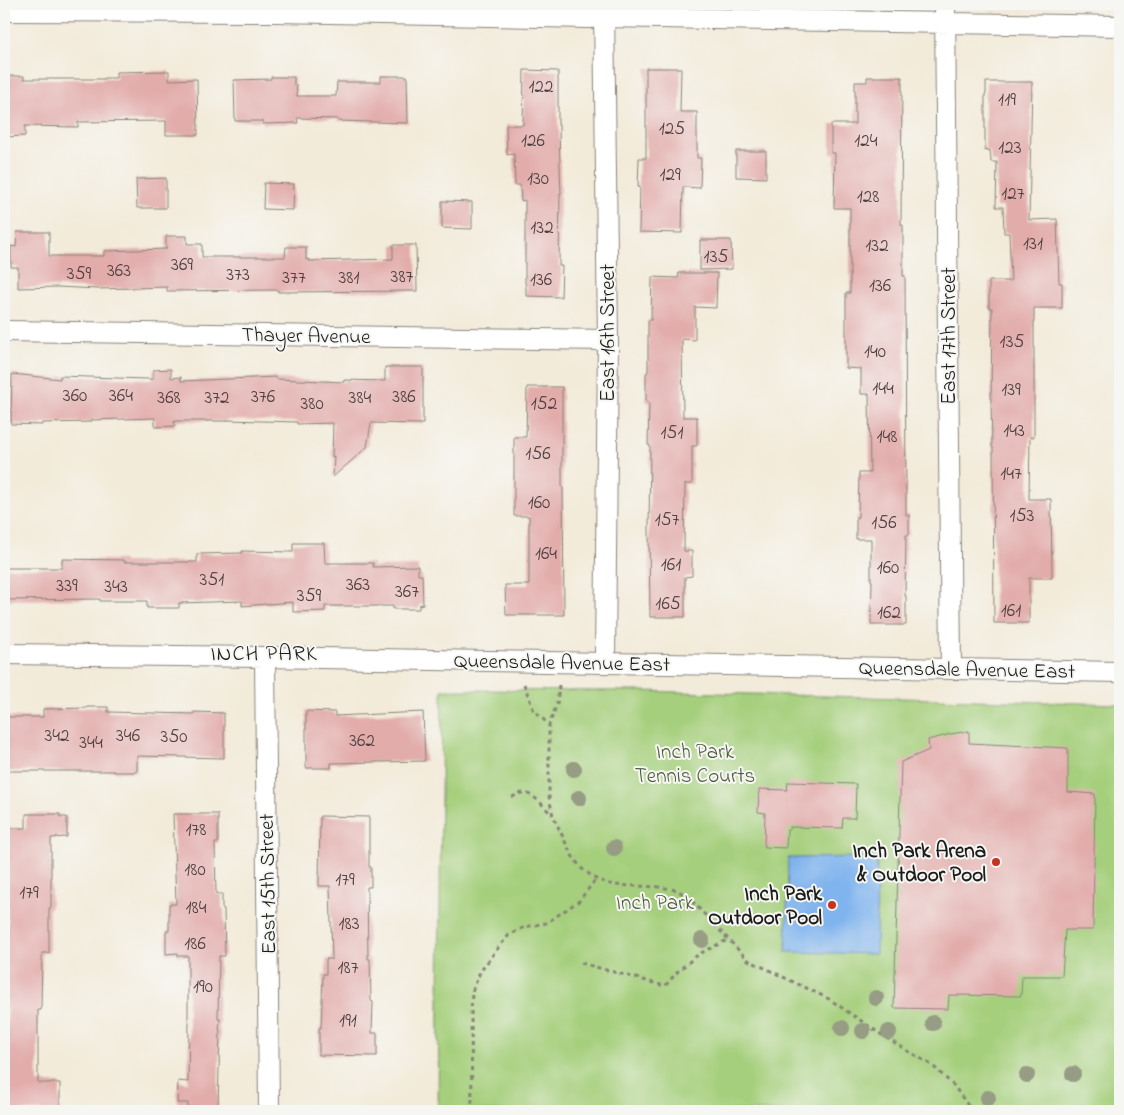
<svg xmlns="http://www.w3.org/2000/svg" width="1124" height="1115" font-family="'Indie Flower',sans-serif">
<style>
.green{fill:#a5cf7b;stroke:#60764c}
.water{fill:#80b4ee;stroke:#4e6885}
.building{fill:#e2acab}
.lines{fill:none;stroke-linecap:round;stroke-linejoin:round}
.street-casing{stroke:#88847b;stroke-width:22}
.path{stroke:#88847b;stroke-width:3;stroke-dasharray:4 4;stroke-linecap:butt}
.street{stroke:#fff;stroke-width:20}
.tree{fill:#979c84}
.poi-dot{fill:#c8321e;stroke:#f6f6f2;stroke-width:2}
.labels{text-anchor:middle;stroke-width:4;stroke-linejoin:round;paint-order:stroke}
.number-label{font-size:19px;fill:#4e4040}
.street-label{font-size:21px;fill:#1c1c1c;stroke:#f6f6f2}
.park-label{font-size:21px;fill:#4c5b3d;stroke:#f6f6f2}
.poi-label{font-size:21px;font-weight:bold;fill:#1c1c1c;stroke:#f6f6f2;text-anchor:end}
.neighbourhood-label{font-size:22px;letter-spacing:1px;fill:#1c1c1c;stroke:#f6f6f2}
</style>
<rect width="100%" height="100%" fill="#f6f6f2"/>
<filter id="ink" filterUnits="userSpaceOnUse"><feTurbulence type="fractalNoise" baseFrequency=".02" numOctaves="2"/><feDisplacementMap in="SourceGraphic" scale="10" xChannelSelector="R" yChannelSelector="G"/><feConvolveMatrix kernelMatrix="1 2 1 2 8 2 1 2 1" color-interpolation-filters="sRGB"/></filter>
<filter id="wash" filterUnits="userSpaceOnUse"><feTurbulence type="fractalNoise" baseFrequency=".0096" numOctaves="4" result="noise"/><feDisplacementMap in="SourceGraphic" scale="20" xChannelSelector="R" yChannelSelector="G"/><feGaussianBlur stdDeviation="1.12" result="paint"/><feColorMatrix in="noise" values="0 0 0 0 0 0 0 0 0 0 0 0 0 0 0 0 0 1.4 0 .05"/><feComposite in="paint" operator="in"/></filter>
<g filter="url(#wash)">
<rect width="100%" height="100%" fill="#f3ebda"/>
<path class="green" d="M442,690L641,691L1120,704V1111H438Z"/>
<path class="water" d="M877,857L876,954L786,952L788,858Z"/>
<g id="blocks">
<path class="building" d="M646,68H681L680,112H697V158H701L700,188L683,187L682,233L639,232L640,187H638L639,158H646Z
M524,70L558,71V125H559L560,168L561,194L560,193L559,266H562L561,297L526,296V284H525V200L521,201L520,185H515L514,154L507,155L506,125H523Z
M169,71V80L197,79L198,135H166V121L78,122V127L25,126V136L4,137V76H24V79H104V78H116V72Z
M381,76H407L408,123L338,121V119L297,118L298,123L263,124V121H235L234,80L271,79V77H294V85H296L297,96H336L337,82H381Z
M867,77H902L901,225H903V276H905L906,509V515H909V535H906L905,596H906V625H871L872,581H871V539H856V517H858L859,473H870L869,394H861V369L846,368V293H850V208H834L835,153H831V124H855V82H867Z
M986,82H1032L1029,220L1057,219L1059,283H1062V308H1034V437H1030L1029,499H1051L1052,578H1029V623H994L993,447H992L991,400L992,308H989V281H1011L1009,233H1004L1003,207H996L997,162H991L990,150L985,151V94H986Z
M736,151H766V178L736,177Z
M166,178V208H137L136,179Z
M264,183L294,184L293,210L263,209Z
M442,201L472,202V229L442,228Z
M17,232H49V256H104V251L166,249V236H187V244H202V257H285L286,247H306V260L309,259V261L393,259V245H416L417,291L278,292V290L167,291V287L98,289L58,287L18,288V267H11V246L16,247Z
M700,240H731L732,269L700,270Z
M679,273H717L716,308L695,307V340L682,339L683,417H697V446H692V484H685L684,551H692V576L685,577V617H650L649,532L650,445H648L649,402H646V373L648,372V320H651L652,277L678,278Z
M385,367H423V424L371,423L367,447L333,477L334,456L332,457L333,423L297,424V422L227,420V421H174L175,426L155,427V418L91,420V422L42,423V425L11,424L12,374L60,379V376L146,379H153V370L171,369V378L181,377V381L276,377L277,379L344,382V380L385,381Z
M527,387H562V487H563L564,615H506L505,585H529V516H514V437H526Z
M293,543H324L325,563H373V567L418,566V575H422L423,604L419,605V609H393V606H325V611L293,612V602L242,606V601L179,603V608H147V601H100V599L4,600V568H62V559L124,560V562H197V554L242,553V551L293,552Z
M87,707H108V712L194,714V712L224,713V758L137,756V772H114V771H4V717H43V709L87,708Z
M306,711L335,712V716L423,712L425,761L331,763V768H306Z
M969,731V743L1068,748V792L1095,794L1093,930H1065L1062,976H1022L1021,996L949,995L948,1009L894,1008L901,762L929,750L928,740L951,734Z
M788,782L856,784L855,818H843L842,828L790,827V830H787L786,848L764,847L765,813L758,812L759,789L787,790Z
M26,814H60V817H67V837L51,838V908H49V953H42L41,1010H38V1083H60V1111H8V1109H6L7,1009H4L7,926H8L7,859L5,860V828H26Z
M173,814H218V843H215L216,894H222V908L224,909L225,956H219L218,1019H220L219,1030H220L218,1108L188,1107V1103H177L178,1081L188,1082L189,1021H188V956H178V953L166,954V931H169V904H176Z
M320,816L369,817V867H371V887H367L368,959H370L371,1001L373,1002L372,1033H377V1056L319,1055V1028H321L323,974H326V959H332L330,886H319Z"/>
</g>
</g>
<g filter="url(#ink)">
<use href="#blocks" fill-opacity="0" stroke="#88847b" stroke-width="1"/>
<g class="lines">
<defs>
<path id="street" d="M945,4L951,669
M604,6L608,340L605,663
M4,11L276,12L588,18L604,17L1120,26
M4,331L608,340
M4,654L265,657L1120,672
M265,657L269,1111"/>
</defs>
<use href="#street" class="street-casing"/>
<path class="path" d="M524,684L533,709L549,725
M559,685L557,704L549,725V797L553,816L571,854L581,868L596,879L613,885L659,887L677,890L689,898L748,960L829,999L888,1039L933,1066L954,1086L972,1111
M512,797C516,796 519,793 523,793C534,793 545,808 552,815
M581,963L665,986L679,970L699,954L729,939
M472,1111L471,1014L472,992L480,972L498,948L509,935L525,927L546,923L579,901L596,879"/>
<use href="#street" class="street"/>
</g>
<g class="tree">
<circle cx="574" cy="769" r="8"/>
<circle cx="579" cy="798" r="8"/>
<circle cx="614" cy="848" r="8"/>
<circle cx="702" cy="940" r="8"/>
<circle cx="876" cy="998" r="8"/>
<circle cx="933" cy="1023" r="8"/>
<circle cx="842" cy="1028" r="8"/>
<circle cx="863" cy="1031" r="8"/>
<circle cx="889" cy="1032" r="8"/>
<circle cx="1073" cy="1074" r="8"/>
<circle cx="1027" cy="1075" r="8"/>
<circle cx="988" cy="1098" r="8"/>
</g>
</g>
<g class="poi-dot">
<circle cx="996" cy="862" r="5"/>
<circle cx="832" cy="905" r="5"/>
</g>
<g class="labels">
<g class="number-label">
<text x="541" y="92">122</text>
<text x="1007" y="105">119</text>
<text x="672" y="134">125</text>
<text x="533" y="146">126</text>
<text x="866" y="146">124</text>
<text x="1010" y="153">123</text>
<text x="670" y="180">129</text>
<text x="538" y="184">130</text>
<text x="1013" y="199">127</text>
<text x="868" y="202">128</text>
<text x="542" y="233">132</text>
<text x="1033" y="249">131</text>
<text x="877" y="251">132</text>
<text x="716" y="262">135</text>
<text x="182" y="270">369</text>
<text x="119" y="276">363</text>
<text x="79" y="279">359</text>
<text x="238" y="280">373</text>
<text x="402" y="282">387</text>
<text x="294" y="283">377</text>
<text x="349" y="283">381</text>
<text x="541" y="285">136</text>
<text x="880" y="291">136</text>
<text x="1012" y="347">135</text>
<text x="875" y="357">140</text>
<text x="883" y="394">144</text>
<text x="1011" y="395">139</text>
<text x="75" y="401">360</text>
<text x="121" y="401">364</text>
<text x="263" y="402">376</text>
<text x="404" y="402">386</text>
<text x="169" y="403">368</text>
<text x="217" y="403">372</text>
<text x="360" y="403">384</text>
<text x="312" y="409">380</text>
<text x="544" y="409">152</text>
<text x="1014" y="436">143</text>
<text x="672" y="438">151</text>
<text x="887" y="442">148</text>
<text x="538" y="459">156</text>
<text x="1011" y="479">147</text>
<text x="539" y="508">160</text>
<text x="1022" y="521">153</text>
<text x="667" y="525">157</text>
<text x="884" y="528">156</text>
<text x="546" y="559">164</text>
<text x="671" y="570">161</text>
<text x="888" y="573">160</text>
<text x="212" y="585">351</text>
<text x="358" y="590">363</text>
<text x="67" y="591">339</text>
<text x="116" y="592">343</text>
<text x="407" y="597">367</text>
<text x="309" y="601">359</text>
<text x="668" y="609">165</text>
<text x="1011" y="616">161</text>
<text x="889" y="618">162</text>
<text x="57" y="741">342</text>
<text x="128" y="741">346</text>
<text x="174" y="742">350</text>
<text x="362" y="746">362</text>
<text x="91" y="748">344</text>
<text x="196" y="835">178</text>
<text x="195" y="875">180</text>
<text x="345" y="885">179</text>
<text x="29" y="898">179</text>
<text x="196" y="913">184</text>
<text x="349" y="929">183</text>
<text x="195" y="949">186</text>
<text x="348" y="973">187</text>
<text x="203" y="992">190</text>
<text x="348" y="1026">191</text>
</g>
<g class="street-label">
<text transform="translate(607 333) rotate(-90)" y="7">East 16th Street</text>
<text transform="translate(306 335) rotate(1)" y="7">Thayer Avenue</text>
<text transform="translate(948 336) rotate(-90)" y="7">East 17th Street</text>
<text transform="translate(562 662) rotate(1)" y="7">Queensdale Avenue East</text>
<text transform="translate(967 669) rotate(1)" y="7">Queensdale Avenue East</text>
<text transform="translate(267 884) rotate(-91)" y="7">East 15th Street</text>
</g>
<g class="park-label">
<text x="695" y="758">Inch Park<tspan x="695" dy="24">Tennis Courts</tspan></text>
<text x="655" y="909">Inch Park</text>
</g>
<g class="poi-label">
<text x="986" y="857">Inch Park Arena<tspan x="986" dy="24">&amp; Outdoor Pool</tspan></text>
<text x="822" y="900">Inch Park<tspan x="822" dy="24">Outdoor Pool</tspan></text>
</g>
<g class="neighbourhood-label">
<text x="264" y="660">INCH PARK</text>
</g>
</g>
<rect width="1124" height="1115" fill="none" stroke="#f6f6f2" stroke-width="20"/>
</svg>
